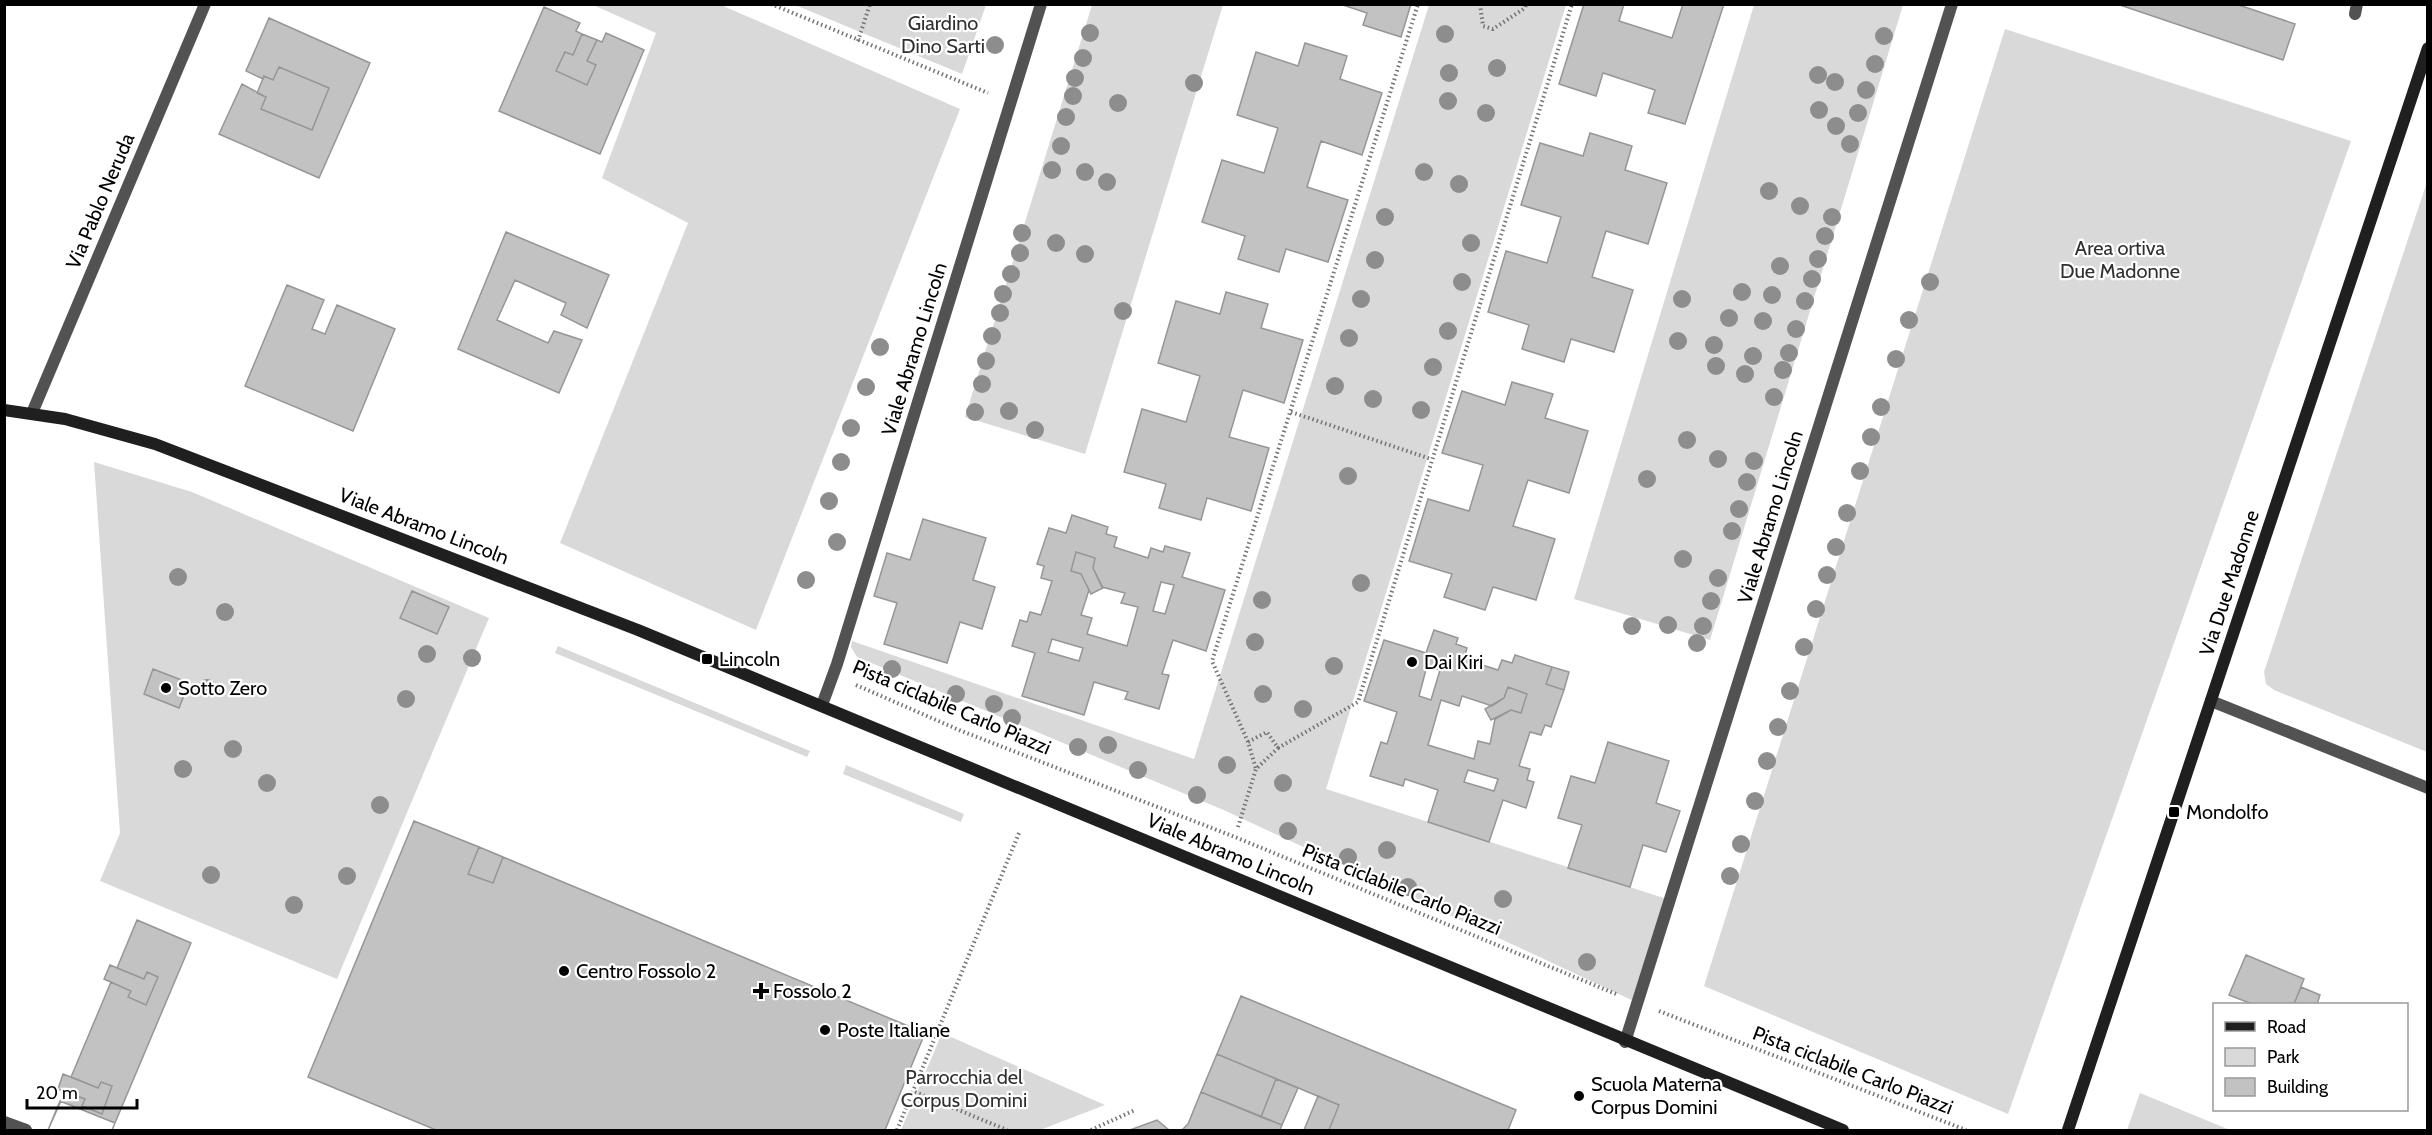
<svg xmlns="http://www.w3.org/2000/svg" width="2432" height="1135" font-family="Cabin,sans-serif">
<style>
.green{fill:#d9d9d9}
.building{fill:#c2c2c2;stroke:#969696;stroke-width:1.5;fill-rule:evenodd}
.lines{fill:none;stroke-linecap:round;stroke-linejoin:round}
.path{stroke:#747474;stroke-width:4;stroke-dasharray:1.5 3;stroke-linecap:butt}
.lane{stroke:#525252;stroke-width:12}
.street{stroke:#525252;stroke-width:12}
.secondary{stroke:#1f1f1f;stroke-width:12}
.tree{fill:#8d8d8d}
.poi-dot{fill:#000;stroke:#fff;stroke-width:2}
.labels{text-anchor:middle;stroke-width:4.5;stroke-linejoin:round;paint-order:stroke}
.park-label{font-size:20px;fill:#303030;stroke:#fff}
.street-label{font-size:20px;fill:#000;stroke:#fff}
.poi-label{font-size:20px;fill:#000;stroke:#fff;text-anchor:start}
</style>
<rect width="100%" height="100%" fill="#fff"/>
<path class="green" d="M593,5H721L960,109L756,630L560,543L688,223L602,178L656,33Z
M795,5H986L962,74Z
M1092,5H1223L1085,454L965,417Z
M1429,5H1566L1326,789L1670,900L1638,1003L1226,811L857,657L851,647L852,641L1194,759Z
M1754,5H1903L1710,640L1574,599Z
M2005,29L2351,141L2008,1114L1704,986Z
M2427,182V752L2274,690L2266,684L2264,672Z
M94,462L192,492L489,618L337,979L100,881L120,833Z
M558,646L810,751L807,757L555,653Z
M846,765L964,814L961,822L843,774Z
M942,1033L1105,1105L1040,1130H901Z
M2140,1093L2230,1130H2127Z"/>
<path class="building" d="M1340,4H1411L1401,37L1363,25L1367,13Z
M1584,4H1624L1619,21L1672,38L1683,4H1724L1685,124L1648,113L1655,90L1603,73L1596,96L1559,84Z
M2117,4H2236L2295,24L2283,60Z
M544,7L580,23L576,31L582,34L573,55L565,52L556,71L587,85L596,65L587,61L597,40L602,42L606,33L644,50L600,154L499,111Z
M269,18L370,63L319,178L219,134L242,84L266,97L261,109L312,130L329,88L279,67L273,80L264,76L263,79L246,71Z
M582,34L597,40L587,61L596,65L587,85L556,71L565,52L573,55Z
M1305,43L1347,56L1340,79L1382,93L1362,155L1321,141L1307,187L1348,200L1328,262L1286,249L1279,272L1238,259L1245,236L1202,222L1222,160L1264,173L1278,128L1237,115L1256,52L1298,66Z
M279,67L329,88L312,130L261,109L266,97L257,93L264,76L273,80Z
M1590,133L1632,146L1625,170L1667,183L1648,244L1606,231L1592,277L1633,290L1614,352L1571,339L1564,362L1522,349L1529,325L1488,312L1506,251L1547,263L1561,217L1521,205L1540,143L1583,156Z
M506,232L609,275L587,328L561,315L566,303L515,280L497,320L548,343L554,331L582,340L559,393L458,349Z
M287,285L324,300L312,329L325,334L337,305L395,329L353,431L245,386Z
M1226,292L1268,304L1261,328L1303,340L1284,403L1243,390L1229,437L1269,448L1251,511L1207,498L1201,520L1159,508L1166,484L1124,472L1142,409L1186,422L1200,376L1158,363L1176,301L1220,314Z
M1512,382L1553,394L1545,418L1588,431L1569,493L1528,480L1513,526L1555,539L1536,600L1493,587L1485,610L1444,597L1452,574L1409,561L1428,499L1469,511L1483,465L1442,453L1462,391L1505,405Z
M1072,515L1108,527L1106,534L1117,537L1114,547L1148,558L1151,548L1163,552L1165,546L1190,553L1182,577L1225,590L1206,651L1173,640L1162,674L1169,675L1159,709L1125,699L1128,692L1094,682L1084,715L1022,696L1035,653L1012,646L1020,620L1027,622L1030,612L1041,615L1052,581L1041,578L1044,566L1037,564L1049,528L1066,533ZM1076,552L1095,558L1093,568L1102,587L1125,593L1121,603L1138,607L1127,646L1087,634L1092,618L1081,615L1089,590L1081,574L1071,571ZM1161,582L1174,585L1165,614L1153,611ZM1052,639L1083,648L1079,661L1048,652Z
M923,519L986,538L973,580L995,587L982,629L960,622L947,663L884,644L897,603L874,596L887,553L910,560Z
M1076,552L1095,558L1093,568L1103,588L1091,594L1081,574L1071,571Z
M412,591L449,607L437,634L400,618Z
M1434,630L1458,638L1456,644L1467,648L1464,659L1498,670L1502,660L1512,663L1515,655L1552,667L1546,684L1564,690L1551,727L1545,725L1541,735L1530,732L1519,766L1530,769L1527,780L1534,782L1526,808L1503,800L1489,842L1428,822L1438,790L1405,779L1403,786L1370,776L1381,742L1387,744L1397,712L1364,701L1384,640L1426,653ZM1427,666L1440,670L1431,700L1419,696ZM1508,687L1527,694L1521,713L1511,710L1495,719L1490,744L1478,741L1474,759L1428,745L1441,700L1459,706L1462,696L1492,706L1504,698ZM1468,770L1498,779L1494,791L1464,782Z
M1552,667L1569,672L1564,690L1546,684Z
M153,669L189,683L179,708L144,694Z
M1508,687L1527,694L1521,713L1511,710L1491,720L1485,709L1504,698Z
M1608,742L1669,761L1656,803L1680,811L1666,852L1643,845L1630,887L1568,868L1582,825L1558,818L1571,776L1595,783Z
M414,821L479,847L468,874L493,883L503,857L925,1033L885,1130H436L308,1077Z
M479,847L503,857L493,883L468,874Z
M137,920L191,943L112,1130H48L65,1092L85,1099L82,1106L102,1114L112,1086L101,1082L98,1088L71,1077L111,982L131,991L128,997L146,1005L158,977L147,972L144,979L117,968Z
M2246,955L2304,979L2294,1004H2252L2229,995Z
M110,965L144,979L147,972L158,977L146,1005L128,997L131,991L104,979Z
M2301,987L2320,995L2317,1004H2294Z
M1241,996L1516,1110L1508,1130H1329L1339,1105L1217,1054Z
M1217,1054L1276,1079L1261,1117L1201,1092Z
M63,1074L98,1088L101,1082L112,1086L102,1114L82,1106L85,1099L58,1089Z
M1276,1079L1298,1088L1282,1125L1261,1117Z
M1201,1092L1282,1125L1280,1130H1182L1188,1124Z
M1318,1096L1339,1105L1329,1130H1304Z
M60,1101L115,1123L112,1130H48Z
M1157,1120L1169,1130H1130Z"/>
<g class="lines">
<path class="path" d="M771,4L988,93
M1480,4L1483,26L1493,29L1525,8L1526,4
M858,41L870,4
M1291,412L1431,459
M856,685L959,730L1235,837L1616,994
M1248,742L1212,661L1418,4
M1278,748L1358,702L1572,4
M1238,827L1256,769L1278,748L1267,732L1248,742L1256,769
M1659,1011L1966,1130
M915,1092L1007,1130
M897,1130L1019,833
M1091,1130L1135,1110"/>
<path class="lane" d="M2355,14L2357,4"/>
<path class="street" d="M32,413L205,4
M2211,701L2428,788
M822,705L837,664L1041,4
M1625,1042L1952,4
M4,1122L26,1130"/>
<path class="secondary" d="M4,410L65,419L155,444L638,630L1843,1130
M2068,1130L2428,48"/>
</g>
<g class="tree">
<circle cx="1090" cy="33" r="9"/>
<circle cx="1445" cy="34" r="9"/>
<circle cx="1884" cy="36" r="9"/>
<circle cx="995" cy="45" r="9"/>
<circle cx="1083" cy="58" r="9"/>
<circle cx="1875" cy="64" r="9"/>
<circle cx="1497" cy="68" r="9"/>
<circle cx="1449" cy="73" r="9"/>
<circle cx="1818" cy="75" r="9"/>
<circle cx="1075" cy="78" r="9"/>
<circle cx="1835" cy="82" r="9"/>
<circle cx="1194" cy="83" r="9"/>
<circle cx="1866" cy="90" r="9"/>
<circle cx="1073" cy="96" r="9"/>
<circle cx="1448" cy="101" r="9"/>
<circle cx="1118" cy="103" r="9"/>
<circle cx="1819" cy="110" r="9"/>
<circle cx="1486" cy="113" r="9"/>
<circle cx="1858" cy="113" r="9"/>
<circle cx="1066" cy="117" r="9"/>
<circle cx="1836" cy="126" r="9"/>
<circle cx="1850" cy="144" r="9"/>
<circle cx="1061" cy="146" r="9"/>
<circle cx="1052" cy="170" r="9"/>
<circle cx="1085" cy="172" r="9"/>
<circle cx="1424" cy="172" r="9"/>
<circle cx="1107" cy="182" r="9"/>
<circle cx="1459" cy="184" r="9"/>
<circle cx="1769" cy="191" r="9"/>
<circle cx="1800" cy="206" r="9"/>
<circle cx="1385" cy="217" r="9"/>
<circle cx="1832" cy="217" r="9"/>
<circle cx="1022" cy="233" r="9"/>
<circle cx="1825" cy="236" r="9"/>
<circle cx="1056" cy="243" r="9"/>
<circle cx="1471" cy="243" r="9"/>
<circle cx="1020" cy="253" r="9"/>
<circle cx="1085" cy="254" r="9"/>
<circle cx="1818" cy="259" r="9"/>
<circle cx="1375" cy="260" r="9"/>
<circle cx="1780" cy="266" r="9"/>
<circle cx="1011" cy="274" r="9"/>
<circle cx="1812" cy="279" r="9"/>
<circle cx="1462" cy="282" r="9"/>
<circle cx="1930" cy="282" r="9"/>
<circle cx="1742" cy="292" r="9"/>
<circle cx="1003" cy="294" r="9"/>
<circle cx="1772" cy="295" r="9"/>
<circle cx="1361" cy="299" r="9"/>
<circle cx="1682" cy="299" r="9"/>
<circle cx="1805" cy="301" r="9"/>
<circle cx="1123" cy="311" r="9"/>
<circle cx="1000" cy="313" r="9"/>
<circle cx="1729" cy="318" r="9"/>
<circle cx="1909" cy="320" r="9"/>
<circle cx="1763" cy="321" r="9"/>
<circle cx="1796" cy="329" r="9"/>
<circle cx="1448" cy="331" r="9"/>
<circle cx="992" cy="336" r="9"/>
<circle cx="1349" cy="338" r="9"/>
<circle cx="1678" cy="341" r="9"/>
<circle cx="1714" cy="345" r="9"/>
<circle cx="880" cy="347" r="9"/>
<circle cx="1789" cy="353" r="9"/>
<circle cx="1753" cy="356" r="9"/>
<circle cx="1896" cy="359" r="9"/>
<circle cx="986" cy="361" r="9"/>
<circle cx="1716" cy="366" r="9"/>
<circle cx="1433" cy="367" r="9"/>
<circle cx="1783" cy="370" r="9"/>
<circle cx="1745" cy="374" r="9"/>
<circle cx="982" cy="384" r="9"/>
<circle cx="1335" cy="386" r="9"/>
<circle cx="866" cy="387" r="9"/>
<circle cx="1774" cy="397" r="9"/>
<circle cx="1373" cy="399" r="9"/>
<circle cx="1881" cy="407" r="9"/>
<circle cx="1421" cy="410" r="9"/>
<circle cx="1009" cy="411" r="9"/>
<circle cx="975" cy="412" r="9"/>
<circle cx="851" cy="428" r="9"/>
<circle cx="1035" cy="430" r="9"/>
<circle cx="1871" cy="437" r="9"/>
<circle cx="1687" cy="440" r="9"/>
<circle cx="1718" cy="459" r="9"/>
<circle cx="1754" cy="461" r="9"/>
<circle cx="841" cy="462" r="9"/>
<circle cx="1860" cy="471" r="9"/>
<circle cx="1348" cy="476" r="9"/>
<circle cx="1647" cy="479" r="9"/>
<circle cx="1747" cy="482" r="9"/>
<circle cx="829" cy="501" r="9"/>
<circle cx="1739" cy="509" r="9"/>
<circle cx="1847" cy="513" r="9"/>
<circle cx="1732" cy="531" r="9"/>
<circle cx="837" cy="542" r="9"/>
<circle cx="1836" cy="547" r="9"/>
<circle cx="1683" cy="559" r="9"/>
<circle cx="1827" cy="575" r="9"/>
<circle cx="178" cy="577" r="9"/>
<circle cx="1718" cy="578" r="9"/>
<circle cx="806" cy="580" r="9"/>
<circle cx="1361" cy="583" r="9"/>
<circle cx="1262" cy="600" r="9"/>
<circle cx="1711" cy="601" r="9"/>
<circle cx="1816" cy="609" r="9"/>
<circle cx="225" cy="612" r="9"/>
<circle cx="1668" cy="625" r="9"/>
<circle cx="1632" cy="626" r="9"/>
<circle cx="1703" cy="626" r="9"/>
<circle cx="1255" cy="642" r="9"/>
<circle cx="1697" cy="643" r="9"/>
<circle cx="1804" cy="647" r="9"/>
<circle cx="427" cy="654" r="9"/>
<circle cx="472" cy="658" r="9"/>
<circle cx="1334" cy="666" r="9"/>
<circle cx="892" cy="669" r="9"/>
<circle cx="207" cy="688" r="9"/>
<circle cx="1790" cy="691" r="9"/>
<circle cx="956" cy="694" r="9"/>
<circle cx="1263" cy="694" r="9"/>
<circle cx="406" cy="699" r="9"/>
<circle cx="994" cy="704" r="9"/>
<circle cx="1303" cy="709" r="9"/>
<circle cx="1012" cy="718" r="9"/>
<circle cx="1778" cy="727" r="9"/>
<circle cx="1108" cy="745" r="9"/>
<circle cx="1078" cy="747" r="9"/>
<circle cx="233" cy="749" r="9"/>
<circle cx="1767" cy="761" r="9"/>
<circle cx="1227" cy="765" r="9"/>
<circle cx="183" cy="769" r="9"/>
<circle cx="1138" cy="770" r="9"/>
<circle cx="267" cy="783" r="9"/>
<circle cx="1283" cy="783" r="9"/>
<circle cx="1197" cy="795" r="9"/>
<circle cx="1755" cy="801" r="9"/>
<circle cx="380" cy="805" r="9"/>
<circle cx="1288" cy="831" r="9"/>
<circle cx="1741" cy="844" r="9"/>
<circle cx="1387" cy="850" r="9"/>
<circle cx="1348" cy="857" r="9"/>
<circle cx="211" cy="875" r="9"/>
<circle cx="347" cy="876" r="9"/>
<circle cx="1730" cy="876" r="9"/>
<circle cx="1408" cy="887" r="9"/>
<circle cx="1503" cy="899" r="9"/>
<circle cx="294" cy="905" r="9"/>
<circle cx="1587" cy="962" r="9"/>
</g>
<g class="poi-dot">
<rect x="701" y="653" width="12" height="12" rx="3"/>
<circle cx="1412" cy="662" r="6"/>
<circle cx="166" cy="688" r="6"/>
<rect x="2168" y="806" width="12" height="12" rx="3"/>
<circle cx="564" cy="971" r="6"/>
<path d="M758 982h6v6h6v6h-6v6h-6v-6h-6v-6h6z"/>
<circle cx="825" cy="1030" r="6"/>
<circle cx="1579" cy="1096" r="6"/>
</g>
<g class="labels">
<g class="park-label">
<text x="943" y="30">Giardino<tspan x="943" dy="23">Dino Sarti</tspan></text>
<text x="2120" y="255">Area ortiva<tspan x="2120" dy="23">Due Madonne</tspan></text>
<text x="964" y="1084">Parrocchia del<tspan x="964" dy="23">Corpus Domini</tspan></text>
</g>
<g class="street-label">
<text transform="translate(100 201) rotate(-67)" y="7">Via Pablo Neruda</text>
<text transform="translate(914 349) rotate(-73)" y="7">Viale Abramo Lincoln</text>
<text transform="translate(1770 517) rotate(-73)" y="7">Viale Abramo Lincoln</text>
<text transform="translate(424 526) rotate(21)" y="7">Viale Abramo Lincoln</text>
<text transform="translate(2229 583) rotate(-72)" y="7">Via Due Madonne</text>
<text transform="translate(952 707) rotate(23)" y="7">Pista ciclabile Carlo Piazzi</text>
<text transform="translate(1231 854) rotate(23)" y="7">Viale Abramo Lincoln</text>
<text transform="translate(1402 889) rotate(22)" y="7">Pista ciclabile Carlo Piazzi</text>
<text transform="translate(1853 1070) rotate(21)" y="7">Pista ciclabile Carlo Piazzi</text>
</g>
<g class="poi-label">
<text x="719" y="666">Lincoln</text>
<text x="1424" y="669">Dai Kiri</text>
<text x="178" y="695">Sotto Zero</text>
<text x="2186" y="819">Mondolfo</text>
<text x="576" y="978">Centro Fossolo 2</text>
<text x="773" y="998">Fossolo 2</text>
<text x="837" y="1037">Poste Italiane</text>
<text x="1591" y="1091">Scuola Materna<tspan x="1591" dy="23">Corpus Domini</tspan></text>
</g>
</g>
<rect width="2432" height="1135" fill="none" stroke="#000000" stroke-width="12"/>
<rect x="2213" y="1003" width="195" height="108" fill="#ffffff" stroke="#999999" stroke-width="1.5"/>
<rect x="2225" y="1022" width="30" height="9" fill="#1f1f1f" stroke="#999999" stroke-width="1.5"/>
<text x="2267" y="1033" font-size="18" fill="#000000">Road</text>
<rect x="2225" y="1048" width="30" height="18" fill="#d9d9d9" stroke="#999999" stroke-width="1.5"/>
<text x="2267" y="1063" font-size="18" fill="#000000">Park</text>
<rect x="2225" y="1078" width="30" height="18" fill="#c2c2c2" stroke="#999999" stroke-width="1.5"/>
<text x="2267" y="1093" font-size="18" fill="#000000">Building</text>
<path d="M27 1099v9h110v-9" fill="none" stroke="#000000" stroke-width="3"/>
<text x="36" y="1099" font-size="18" fill="#000000" stroke="#ffffff" stroke-width="4.5" paint-order="stroke">20 m</text>
</svg>
